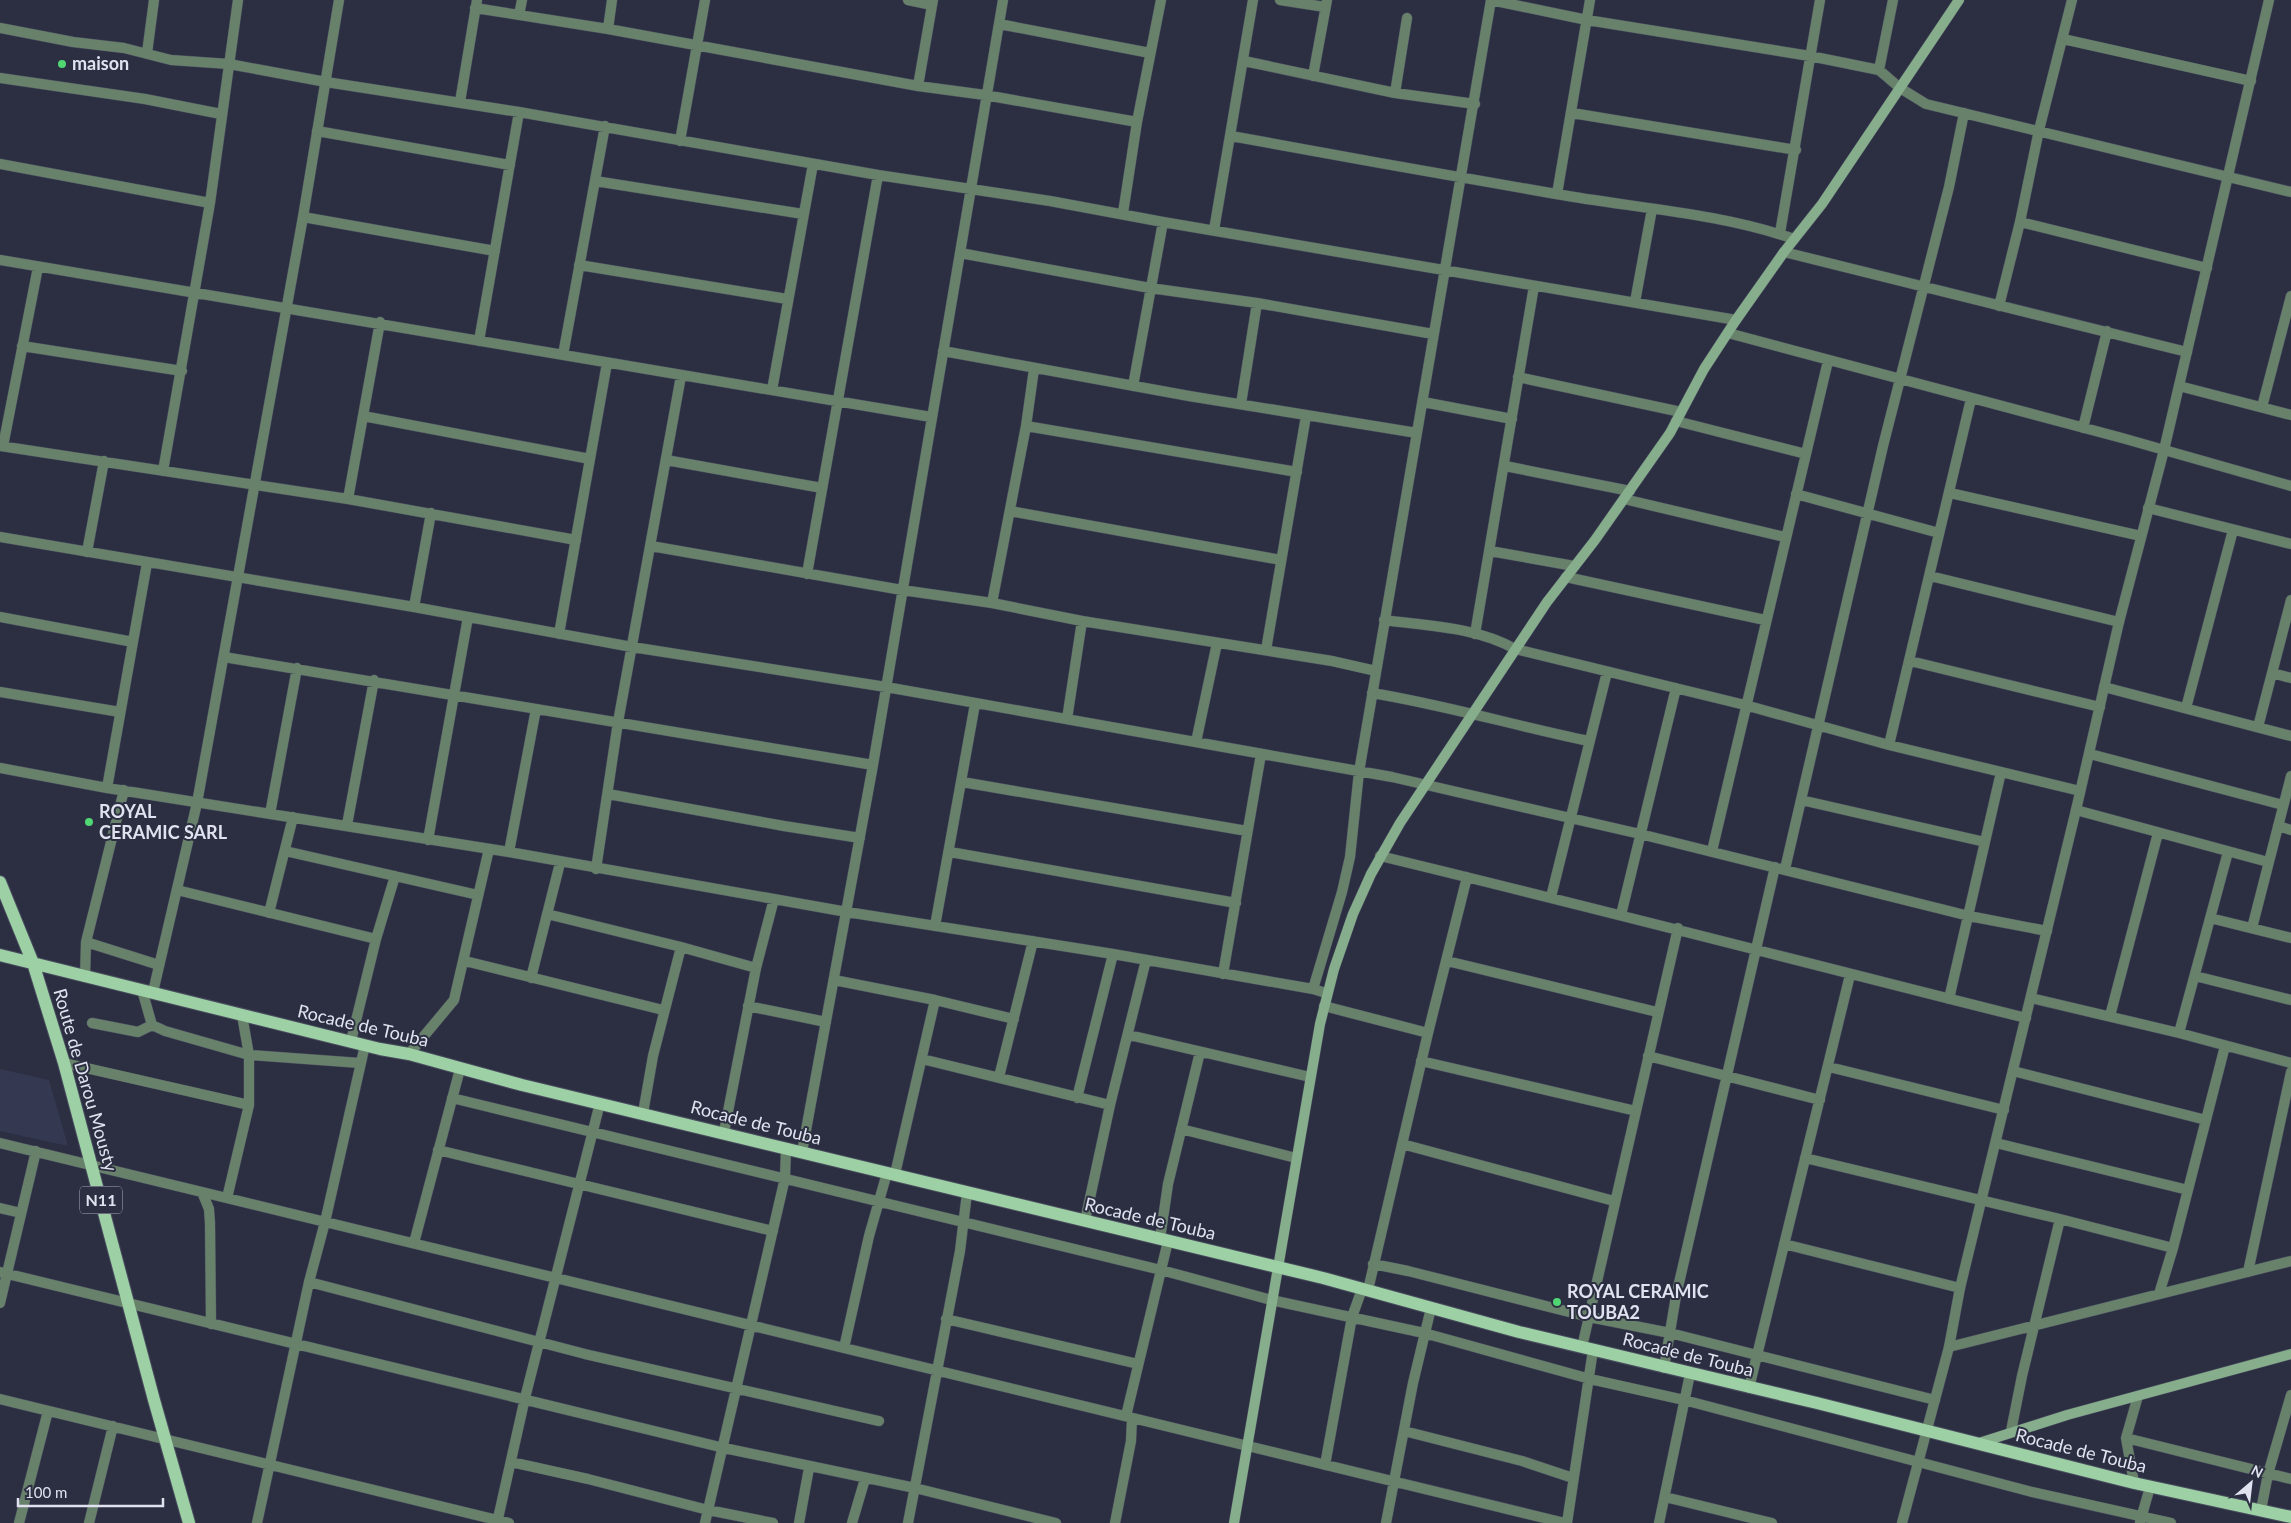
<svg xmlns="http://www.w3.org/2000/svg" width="2291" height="1523" font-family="Lato,sans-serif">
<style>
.built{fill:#343851}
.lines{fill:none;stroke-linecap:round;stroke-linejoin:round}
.minor-casing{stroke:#494c5e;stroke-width:11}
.tertiary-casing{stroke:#494c5e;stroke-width:11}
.secondary-casing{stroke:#494c5e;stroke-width:11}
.primary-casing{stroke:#494c5e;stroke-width:14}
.minor{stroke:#68816b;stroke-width:10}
.tertiary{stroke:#68816b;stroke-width:10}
.secondary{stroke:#86ae8c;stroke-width:10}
.primary{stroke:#9dd1a5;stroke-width:12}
.poi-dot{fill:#51d674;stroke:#2c2f42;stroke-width:2}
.labels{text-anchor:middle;stroke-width:4;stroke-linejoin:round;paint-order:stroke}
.shield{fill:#2c2f42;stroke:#aaadbb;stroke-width:1}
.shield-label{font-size:16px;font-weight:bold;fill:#e0e3ef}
.poi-label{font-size:18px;font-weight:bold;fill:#e0e3ef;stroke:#2c2f42;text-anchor:start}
.street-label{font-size:18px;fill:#e0e3ef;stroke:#2c2f42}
</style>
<rect width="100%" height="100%" fill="#2c2f42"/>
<path class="built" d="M0,1069L49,1080L68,1146L0,1131Z"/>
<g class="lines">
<defs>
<path id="minor" d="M908,0L932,5
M1280,0L1325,7
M1491,0L1587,20L1810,56L1879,70L1900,88L1926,104L2291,192
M475,8L608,29L918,86L985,95L1137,122
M519,15L522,0
M999,24L1150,53
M608,29L612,0
M2063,39L2251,81
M147,53L154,0
M1244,61L1395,93L1475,104
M1879,70L1893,0
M1313,76L1327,0
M0,78L145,99L221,114
M326,82L519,112L878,175L1050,201L1163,222L1736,320
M918,86L933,0
M1395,93L1407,18
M460,102L477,0
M1572,113L1796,150
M317,131L510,165
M1231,136C1339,156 1448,175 1556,194C1635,208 1719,213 1794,239
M680,141L705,0
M0,164L210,203
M595,181L803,214
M1557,194L1590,0
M1123,213L1137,122L1161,0
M303,217L495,251
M2020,222L2207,268
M1214,230L1253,0
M1780,233L1820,0
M1784,252L2187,352
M960,253L1150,288L1257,303L1433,334
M0,260L931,417
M579,265L787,299
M1635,302L1652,209
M1999,306L2020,222L2039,130L2072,0
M1728,333L2122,438L2291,486
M479,341L519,112
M22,346L182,371
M943,351L1189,396L1417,433
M563,355L605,126
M1518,377L1681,412
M1133,386L1163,222
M2179,386L2291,415
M772,390L813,164
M1423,402L1512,419
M1241,404L1257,303
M2262,407L2291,296
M363,416L590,459
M1676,421L1806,454
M1026,426L1297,472
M2083,428L2107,331
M0,446L348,499L576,540
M3,446L38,267
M666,460L822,488
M1505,466L1630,491
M163,471L210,203L238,0
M1950,493L2141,536
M1796,494L1939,533
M348,499L380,322
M1624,499L1785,537
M2148,508L2291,544
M1010,511L1281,560
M0,537L414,607L632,647L886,687L1392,777L1640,834L1969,916L2047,931
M651,546L902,590L992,603L1082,621L1332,661L1376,671
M1490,551L1574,566
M87,552L104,461
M807,574L878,175
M1930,576L2119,622
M1566,577L1765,620
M992,603L1026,426L1034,369
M414,607L431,513
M0,617L133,642
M1384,620C1427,626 1477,627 1515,649L1745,705L1889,745L2080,791
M559,634L607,363
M1475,634L1534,286
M1266,650L1306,416
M224,657L873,765
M1910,661L2100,707
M2272,673L2291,678
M2104,687L2291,736
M0,692L120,712
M1372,693C1445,705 1516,726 1589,741
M2186,708L2233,530
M1067,719L1082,621
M2258,727L2291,600
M1196,742L1217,643
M1889,745L1971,399
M2090,754L2283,805
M0,768L107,788L509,852L847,912L1113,954L1313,989L1326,993
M962,782L1247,831
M107,788L147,563
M608,794L784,826L860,838
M1801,800L1985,842
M2076,810L2268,862
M270,814L297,668
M347,825L374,680
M2278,826L2291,830
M428,840L468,617
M285,851L478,895
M1712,851L1828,361
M509,852L536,709
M950,852L1236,903
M1380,856C1596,908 1810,964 2026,1018
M596,869L618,722L681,376
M1785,869L1883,446L1949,187L1964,113
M177,890L376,939
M1551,897L1607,672
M269,913L293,817
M547,914L681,947L756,968
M1621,915L1676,688
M2210,918L2291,938
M935,926L975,704
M2252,928L2291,776
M86,942L159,965
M465,961L663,1010
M1447,961L1657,1012
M1223,974L1261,754
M2195,976L2291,1000
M85,977L86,942L124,790
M531,978L560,863
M834,980L935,1000L1014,1019
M1313,989L1342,892L1350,857L1359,772L1491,0
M142,990L152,1025L165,1031L249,1055L360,1063
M2031,998L2179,1033L2291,1063
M1949,999L2001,772
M748,1006L826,1022
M1324,1006L1428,1033
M2110,1016L2158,833
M92,1023L138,1032L152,1025
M2179,1033L2228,852
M1129,1035L1310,1077
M351,1041L376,939L395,876
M409,1054L454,1000L489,849
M1648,1056L1820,1100
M922,1059L1110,1105
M1421,1061L1636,1111
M64,1063L249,1105
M1829,1067L2004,1110
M2013,1071L2206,1120
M999,1077L1033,941
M452,1098L1161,1270L1271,1300L1424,1333L1590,1379L1684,1400L2032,1492L2171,1523
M1077,1098L1113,954
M643,1113L653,1056L681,947
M1181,1129L1296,1158
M724,1132L756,968L774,899
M0,1143L1565,1523
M1996,1143L2188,1190
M1402,1144L1614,1201
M438,1150L773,1231
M802,1152L873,765L1003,0
M1805,1158L2060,1219L2173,1248
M895,1174L935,1000
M202,1192L209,1209L210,1223L211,1324
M227,1198L249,1105V1055L242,1015
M0,1208L21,1213
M1085,1221L1110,1105L1146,960
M1160,1239L1168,1184L1200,1052
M414,1243L460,1069
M1784,1244L1960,1288
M1373,1264L1408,1271L1589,1317L1670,1333L1935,1400
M0,1272L724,1448L915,1488L1056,1523
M2248,1272L2291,1072
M309,1282L585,1354L879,1421
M1368,1290L1428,1033L1467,877
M2159,1294L2173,1248L2225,1046
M0,1303L36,1151
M946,1319L1138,1364
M1582,1347L1678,928
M1949,1347L2291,1261
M844,1348L869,1236L887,1173
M1664,1368L1676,1296L1775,867
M1749,1388L1850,975
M0,1399L509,1523
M1126,1416L1168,1241
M1404,1431L1522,1461L1573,1478
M2011,1431L2022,1376L2060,1219
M2126,1438L2291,1479
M511,1462L588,1479L708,1510L773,1523
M1325,1465L1352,1317L1362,1289
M2134,1483L2126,1438L2138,1396
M1665,1497L1772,1523
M2261,1510L2268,1474L2291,1395
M2140,1522L2150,1487
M19,1523L48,1411
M89,1523L113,1426
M257,1523L309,1282L325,1222L365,1045
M497,1523L525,1398L600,1103
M705,1523L785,1178L786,1148
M799,1523L809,1468
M852,1523L865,1479
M908,1523L960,1251L967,1193
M1115,1523L1131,1441L1132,1418
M1386,1523L1413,1383L1431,1308
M1567,1523L1593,1350
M1659,1523L1690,1374"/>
<path id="tertiary" d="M0,28L73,42L124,48L171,60L229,64L326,82
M153,992L197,803L303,217L339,0
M1902,1523L1949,1347L1960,1288L2076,810L2119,622L2164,450L2269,0"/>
<path id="secondary" d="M1979,1443L2067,1415L2291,1354
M1234,1523L1320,1024L1334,969L1353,914L1371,874L1400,823L1547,602L1595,540L1670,433L1704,369L1736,320L1784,252L1822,204L1959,0"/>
<path id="primary" d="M0,882L33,963L64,1063L154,1400L189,1523
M0,955L380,1049L409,1054L522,1085L1323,1278L1519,1332L1817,1403L2134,1483L2291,1517"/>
</defs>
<use href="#minor" class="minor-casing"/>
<use href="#tertiary" class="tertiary-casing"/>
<use href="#secondary" class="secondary-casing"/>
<use href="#primary" class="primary-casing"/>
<use href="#minor" class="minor"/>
<use href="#tertiary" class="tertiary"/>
<use href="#secondary" class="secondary"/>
<use href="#primary" class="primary"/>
</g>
<g class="poi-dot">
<circle cx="62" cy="64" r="5"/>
<circle cx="89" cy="822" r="5"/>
<circle cx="1557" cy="1302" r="5"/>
</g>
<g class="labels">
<rect class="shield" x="80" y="1186.5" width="42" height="27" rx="4"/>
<g class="shield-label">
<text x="101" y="1206">N11</text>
</g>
<g class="poi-label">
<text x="72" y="70">maison</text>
<text x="99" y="818">ROYAL<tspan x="99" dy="21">CERAMIC SARL</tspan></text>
<text x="1567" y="1298">ROYAL CERAMIC<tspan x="1567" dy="21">TOUBA2</tspan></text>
</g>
<g class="street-label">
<text transform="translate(363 1026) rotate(13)" y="6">Rocade de Touba</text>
<text transform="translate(85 1080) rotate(74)" y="6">Route de Darou Mousty</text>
<text transform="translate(756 1123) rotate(14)" y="6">Rocade de Touba</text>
<text transform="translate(1150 1219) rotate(13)" y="6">Rocade de Touba</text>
<text transform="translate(1688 1355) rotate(14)" y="6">Rocade de Touba</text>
<text transform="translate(2081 1451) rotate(14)" y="6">Rocade de Touba</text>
</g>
</g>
<g transform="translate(2251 1483) rotate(28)" stroke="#2c2f42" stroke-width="4" paint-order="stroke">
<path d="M0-4L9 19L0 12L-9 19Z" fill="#e0e3ef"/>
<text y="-8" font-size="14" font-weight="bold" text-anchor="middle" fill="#e0e3ef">N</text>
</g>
<path d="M18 1498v8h145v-8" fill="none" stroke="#e0e3ef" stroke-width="2.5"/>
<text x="25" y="1498" font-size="15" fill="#e0e3ef" stroke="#2c2f42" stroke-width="4" paint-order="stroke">100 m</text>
</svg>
